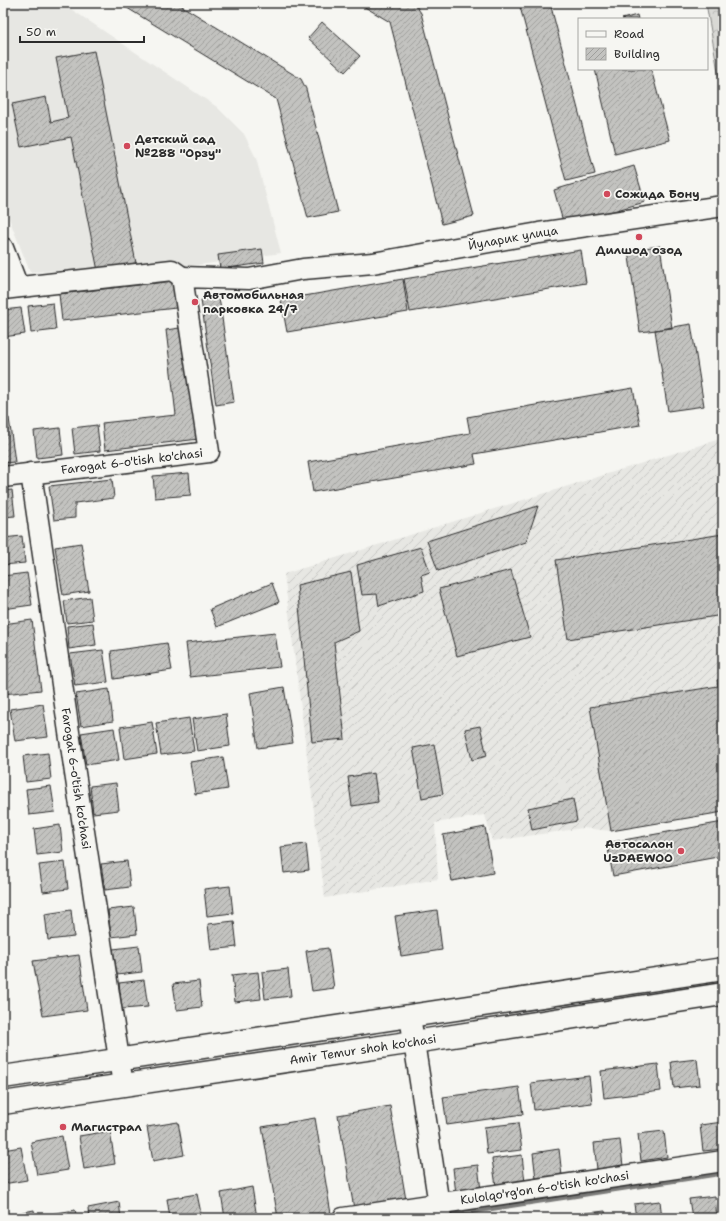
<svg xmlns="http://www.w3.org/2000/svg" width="726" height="1221" font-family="'Shantell Sans',sans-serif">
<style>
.built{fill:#e7e7e3}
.industrial{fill:url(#industrial-furrows)}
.forest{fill:url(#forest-crowns);stroke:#828280}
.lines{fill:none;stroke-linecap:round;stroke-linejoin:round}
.stream{stroke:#7a7a78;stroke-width:5}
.building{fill:url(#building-hatch);stroke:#2b2b2b}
.street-casing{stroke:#2b2b2b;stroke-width:23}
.primary-casing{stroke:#2b2b2b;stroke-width:25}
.street{stroke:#f6f6f2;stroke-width:20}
.primary{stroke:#f6f6f2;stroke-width:22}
.poi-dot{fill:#d1495b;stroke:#f6f6f2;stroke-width:1.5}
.labels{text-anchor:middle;stroke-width:3.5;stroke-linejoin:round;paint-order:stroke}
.poi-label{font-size:12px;font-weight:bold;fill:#2b2b2b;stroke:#f6f6f2;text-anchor:start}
.street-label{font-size:12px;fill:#2b2b2b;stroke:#f6f6f2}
</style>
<defs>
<pattern id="industrial-furrows" width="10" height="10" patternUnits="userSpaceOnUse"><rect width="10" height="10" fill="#e7e7e3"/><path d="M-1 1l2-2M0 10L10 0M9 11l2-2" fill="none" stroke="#c6c6c3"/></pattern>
<pattern id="forest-crowns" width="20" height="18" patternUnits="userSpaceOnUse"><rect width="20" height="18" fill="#d9d9d5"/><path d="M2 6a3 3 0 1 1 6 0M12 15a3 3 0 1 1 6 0" fill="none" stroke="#babab7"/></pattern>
<pattern id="building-hatch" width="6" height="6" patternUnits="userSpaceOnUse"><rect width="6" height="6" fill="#c3c3c0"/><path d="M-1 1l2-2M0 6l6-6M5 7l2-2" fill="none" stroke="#9f9f9c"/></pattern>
</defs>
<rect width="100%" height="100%" fill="#f6f6f2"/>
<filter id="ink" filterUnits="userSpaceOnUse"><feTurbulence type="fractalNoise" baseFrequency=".025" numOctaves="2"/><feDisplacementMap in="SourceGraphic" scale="8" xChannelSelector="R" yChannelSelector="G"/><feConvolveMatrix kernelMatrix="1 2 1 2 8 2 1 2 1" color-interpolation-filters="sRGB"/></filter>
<g filter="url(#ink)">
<path class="built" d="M14,3H62L217,107L244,134L256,158L281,253L192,266L30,272L3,203V17Z"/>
<path class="industrial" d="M723,438V812L611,831L583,828L492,841L485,815L435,823L438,879L325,898L284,574Z"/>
<path class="forest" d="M706,3H723V100Z"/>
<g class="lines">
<path class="stream" d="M449,1215L723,1173
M426,1218H427"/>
</g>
<path class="building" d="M119,3H177L301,79L306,89L338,212L308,218L276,99Z
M358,3H414L421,13L474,216L442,224L390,22Z
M519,3H550L595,174L566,181Z
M637,15L638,19H622Z
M322,22L360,56L345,72L308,38Z
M94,51L136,263L98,271L71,137L21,147L12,104L46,97L51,122L68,118L56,58Z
M595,69H651L670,140L615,154Z
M634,166L645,202L564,225L554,190Z
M660,246L672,328L640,332L628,250Z
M262,249L264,263L220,269L218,255Z
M581,250L586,283L410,312L404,279Z
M403,279L408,312L287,332L281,300Z
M173,281L176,308L62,321L59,294Z
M219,297L234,402L216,405L201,300Z
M53,303L56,330L31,333L28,306Z
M21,308L25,334L3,337V310Z
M691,324L704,406L668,411L655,330Z
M186,327L199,439L105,450L102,423L176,415L166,330Z
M633,388L640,425L474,454L476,464L313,492L308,462L470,433L467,417Z
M9,418L15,462L3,463V419Z
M97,425L100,451L75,454L72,428Z
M60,428L63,455L37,458L34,431Z
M189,473L191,495L155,498L153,476Z
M112,479L114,498L75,503V518L54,520L49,486Z
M12,490L15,516L3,517V491Z
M538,506L526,542L438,571L427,541Z
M723,534V615L568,639L556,560Z
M22,536L25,563L3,565V538Z
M81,543L89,591L63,595L55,547Z
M421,547L430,572L421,575L424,591L379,606L377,594L362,595L357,565Z
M511,570L530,637L457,656L439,589Z
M351,572L359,631L334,642L345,739L312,742L297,585Z
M27,573L32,605L3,609V576Z
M272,583L279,602L217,627L210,609Z
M90,597L93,620L67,623L64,601Z
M32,620L41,690L3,694V624Z
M93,623L96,645L69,649L67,626Z
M275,633L280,667L190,677L186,643Z
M167,643L172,670L114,679L111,651Z
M103,650L108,682L75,686L70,654Z
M723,679V812L611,831L590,707L718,686L717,680Z
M284,687L293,743L258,748L250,693Z
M109,689L113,721L81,726L76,694Z
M43,704L48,737L15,741L10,709Z
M226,714L230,746L197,751L192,719Z
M189,718L194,751L161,755L156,723Z
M152,722L157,754L124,759L120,727Z
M480,726L487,756L472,760L465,729Z
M114,728L119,760L86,765L81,733Z
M434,744L443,794L422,798L413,748Z
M48,753L51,779L26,782L23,756Z
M223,757L228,789L195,794L190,762Z
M374,773L378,802L352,806L348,777Z
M116,783L119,810L93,813L90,786Z
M51,786L55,812L29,815L26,789Z
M573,799L577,821L532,830L528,808Z
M723,822V856L613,876L607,843Z
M60,825L63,852L37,855L34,829Z
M485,827L493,873L452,881L443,835Z
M306,844L309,870L284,873L281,847Z
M127,861L130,887L105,890L101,864Z
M65,862L68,889L43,892L39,865Z
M230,886L233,913L207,916L204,889Z
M134,907L137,934L111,937L108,910Z
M71,910L74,937L48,940L45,914Z
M437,910L442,950L401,956L395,916Z
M234,921L237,947L211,950L208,924Z
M139,946L142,972L117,975L113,949Z
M328,948L334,988L312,991L306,951Z
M79,955L87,1010L43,1016L33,961Z
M288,969L291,996L265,999L262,972Z
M258,972L261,999L235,1002L232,975Z
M144,980L148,1007L122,1009L119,983Z
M199,981L202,1007L177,1010L173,984Z
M697,1059L700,1085L674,1088L671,1062Z
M658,1064L661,1091L604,1098L601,1071Z
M589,1076L592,1103L534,1110L531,1083Z
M519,1087L523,1114L447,1125L443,1097Z
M390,1106L406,1200L354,1209L338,1115Z
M315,1118L331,1214L307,1218H278L262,1127Z
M178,1122L184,1155L153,1161L147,1127Z
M723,1122V1149L703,1151L700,1125Z
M518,1123L522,1150L487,1154L484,1127Z
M110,1131L115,1164L84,1169L79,1136Z
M664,1131L667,1157L641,1161L638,1134Z
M62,1136L68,1170L37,1175L31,1142Z
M620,1140L623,1166L597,1169L594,1143Z
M21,1147L27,1180L3,1184V1150Z
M559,1149L562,1176L536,1179L533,1153Z
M522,1155L525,1183L496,1186L492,1159Z
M478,1165L481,1191L456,1194L453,1168Z
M252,1187L257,1218H225L221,1193Z
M197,1194L202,1218H170L167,1199Z
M715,1196L717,1218H692L689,1199Z
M660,1201L662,1218H636L634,1204Z
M119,1202L121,1218H89L88,1208Z
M34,1210L35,1218H3V1216Z
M75,1210L77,1218H45L44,1215Z
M605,1211L606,1218H580L579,1214Z"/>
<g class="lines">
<defs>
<g id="street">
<path d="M3,248L18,287"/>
<path d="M3,289L172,270L182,277"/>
<path id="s1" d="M31,473L75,773L123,1085"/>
<path id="s2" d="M3,477L209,452L182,277L249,279L303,269L373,263L539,233L723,206"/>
<path d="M410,1016L441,1218"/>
<path id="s3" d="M343,1218L723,1161"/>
</g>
<g id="primary">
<path d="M3,1077L723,969"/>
<path id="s4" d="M3,1103L414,1042L723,994"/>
</g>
</defs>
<use href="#street" class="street-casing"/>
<use href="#primary" class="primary-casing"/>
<use href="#street" class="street"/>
<use href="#primary" class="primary"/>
</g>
</g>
<g class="poi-dot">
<circle cx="127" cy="146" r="4"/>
<circle cx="607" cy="194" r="4"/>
<circle cx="639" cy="237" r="4"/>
<circle cx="195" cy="302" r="4"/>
<circle cx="681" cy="851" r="4"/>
<circle cx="63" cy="1127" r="4"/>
</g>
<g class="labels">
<g class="poi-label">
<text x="135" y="143">Детский сад<tspan x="135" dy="14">№288 "Орзу"</tspan></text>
<text x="615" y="198">Сожида Бону</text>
<text x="639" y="254" text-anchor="middle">Дилшод озод</text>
<text x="203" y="299">Автомобильная<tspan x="203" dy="14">парковка 24/7</tspan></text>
<text x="673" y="848" text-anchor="end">Автосалон<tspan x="673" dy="14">UzDAEWOO</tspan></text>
<text x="71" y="1131">Магистрал</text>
</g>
<g class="street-label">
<text dy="4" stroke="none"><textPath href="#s2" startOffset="719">Йуларик улица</textPath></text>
<text dy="4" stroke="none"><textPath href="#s2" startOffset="130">Farogat 6-o'tish ko'chasi</textPath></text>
<text dy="4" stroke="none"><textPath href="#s1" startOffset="309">Farogat 6-o'tish ko'chasi</textPath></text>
<text dy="4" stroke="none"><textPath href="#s4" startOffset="364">Amir Temur shoh ko'chasi</textPath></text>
<text dy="4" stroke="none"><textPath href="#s3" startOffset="204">Kulolqo'rg'on 6-o'tish ko'chasi</textPath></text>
</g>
</g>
<rect width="726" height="1221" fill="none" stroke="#f6f6f2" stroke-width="16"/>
<rect x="8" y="8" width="710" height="1205" fill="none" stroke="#2b2b2b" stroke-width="1.5" filter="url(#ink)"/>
<rect x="578" y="18" width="130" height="52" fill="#f6f6f2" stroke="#a5a5a2"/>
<rect x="586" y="31" width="20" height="6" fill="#f6f6f2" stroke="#a5a5a2"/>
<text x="614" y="38" font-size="12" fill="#2b2b2b">Road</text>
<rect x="586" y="48" width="20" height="12" fill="url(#building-hatch)" stroke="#a5a5a2"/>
<text x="614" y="58" font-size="12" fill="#2b2b2b">Building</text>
<path d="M20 36v6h124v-6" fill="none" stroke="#2b2b2b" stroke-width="2"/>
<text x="26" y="36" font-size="12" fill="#2b2b2b" stroke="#f6f6f2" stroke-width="3" paint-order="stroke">50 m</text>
</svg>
